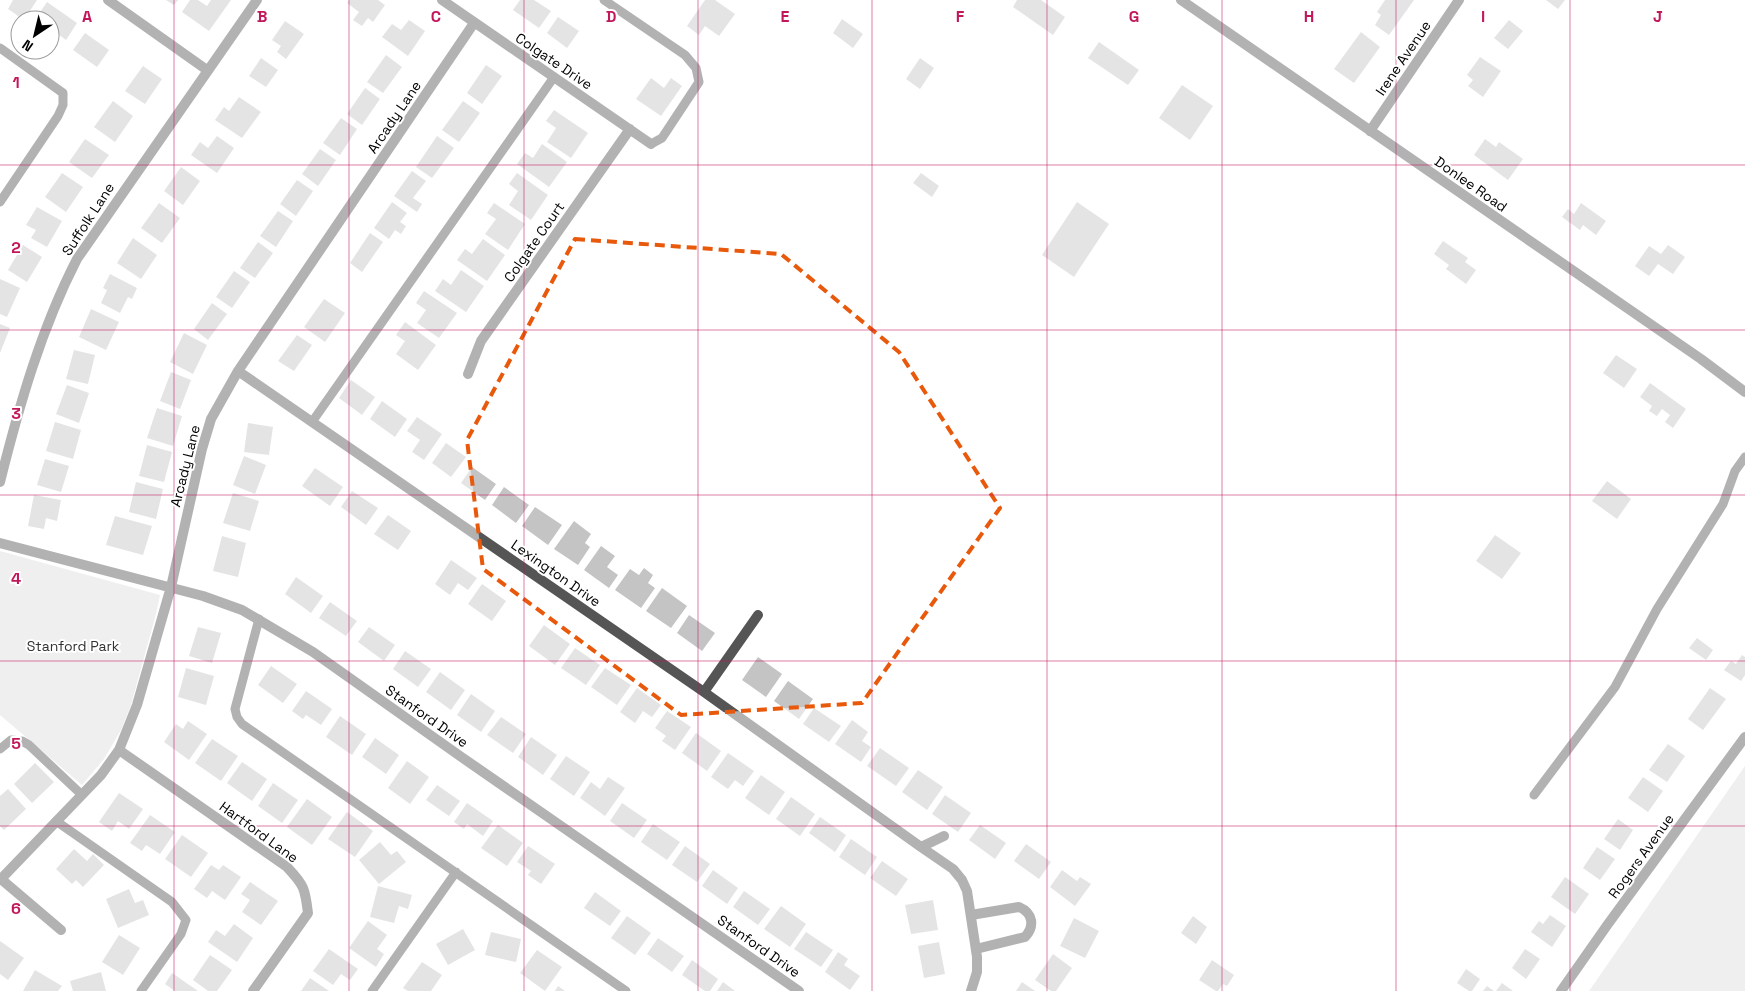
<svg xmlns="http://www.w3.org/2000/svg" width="1745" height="991" font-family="'Space Grotesk',sans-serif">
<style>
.green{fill:#dcdcdc}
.building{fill:#c4c4c4}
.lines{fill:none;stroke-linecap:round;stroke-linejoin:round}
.service{stroke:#555;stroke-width:9}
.minor{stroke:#555;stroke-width:10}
.marked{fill:none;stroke:#e8590c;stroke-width:4;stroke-dasharray:10 6;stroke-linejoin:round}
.grid{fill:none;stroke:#c2185b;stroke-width:1;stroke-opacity:0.55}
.labels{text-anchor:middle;stroke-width:4;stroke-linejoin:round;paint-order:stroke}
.street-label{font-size:14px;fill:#000;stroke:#fff}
.park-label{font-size:14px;fill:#333;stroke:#fff}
.grid-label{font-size:16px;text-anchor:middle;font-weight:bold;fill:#c2185b;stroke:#fff;stroke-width:4;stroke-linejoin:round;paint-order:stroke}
</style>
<rect width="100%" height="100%" fill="#fff"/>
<path class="green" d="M0,551L160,595L156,614L131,705L121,730L104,759L82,785L0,715Z
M1745,766V991H1589Z"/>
<path class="building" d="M13,0H37L24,20L8,9Z
M166,0H178L174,5Z
M190,0H198L207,6L211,0H231L209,31L182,12Z
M349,0H378L385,5L373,22L368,18L362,26L353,20L359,12L347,3Z
M520,0H534L551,11L539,28L513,10Z
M705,0H715L735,14L719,36L705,26L699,35L687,26Z
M1017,0H1041L1065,17L1053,35L1013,7Z
M1385,0H1414L1389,35L1375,25L1381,15L1377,12Z
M1546,0H1565L1558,9Z
M47,2L77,23L66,40L50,28V20H38L36,18Z
M558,17L579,31L567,48L547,33Z
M842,19L863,34L853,48L833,33Z
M409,20L425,31L408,56L382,37L392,24L401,30Z
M1509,20L1523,31L1508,49L1494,38Z
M285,21L304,34L286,59L277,52L281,46L272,40Z
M1361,32L1380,47L1354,83L1334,69Z
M85,33L109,50L97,67L73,50Z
M1099,42L1139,70L1128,85L1088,58Z
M386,55L402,67L383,93L367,82Z
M1480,57L1501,71L1483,97L1468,86L1473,80L1467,75Z
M261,58L278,70L266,87L249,76Z
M920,58L934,68L920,89L906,79Z
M486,65L502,76L482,104L467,93Z
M143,66L162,79L145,104L125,91Z
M651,78L664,88L671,78L682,86L661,116L636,99Z
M1182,85L1213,106L1190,140L1159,118Z
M365,88L380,99L362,125L347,114Z
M239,97L261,112L242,138L215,120L224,107L229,111Z
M113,101L133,116L115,142L94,127Z
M463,101L480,113L459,142L442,130Z
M554,110L588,133L571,158L547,142L556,128L546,121Z
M341,118L357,129L340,155L323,143Z
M217,136L234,148L217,173L191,155L200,142L208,148Z
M437,136L454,148L432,178L416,167Z
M85,139L109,155L92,178L69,162Z
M1485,139L1496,147L1499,142L1523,159L1508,180L1474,155Z
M542,144L567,162L549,187L517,164L525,153L533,158Z
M320,149L336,160L318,186L302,174Z
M181,167L200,181L183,205L164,191Z
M412,171L426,181L413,198L422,204L417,212L394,196Z
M62,173L83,187L66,212L45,197Z
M517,173L548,195L531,220L509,205L518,191L509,184Z
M921,173L939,186L932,197L913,183Z
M297,180L313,191L296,216L280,204Z
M392,202L407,213L400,222L406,226L401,234L395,230L389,239L374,228Z
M1077,202L1109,224L1074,277L1042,255Z
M159,203L180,218L162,243L141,228Z
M494,203L525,224L508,250L485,234L496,219L487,213Z
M1581,203L1606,221L1596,235L1583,225L1580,230L1562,217L1568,209L1574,214Z
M37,207L62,221L47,247L31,238L36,230L26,225Z
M278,211L293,221L276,247L260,236Z
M370,233L383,242L362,272L350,263Z
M133,238L157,255L141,279L117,263Z
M483,239L505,255L487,281L457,260L465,249L472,254Z
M1443,241L1468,258L1465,262L1476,270L1466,284L1446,269L1449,265L1434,254Z
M258,242L273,253L255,278L240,268Z
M23,245L42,257L27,282L8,270Z
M1668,245L1685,257L1673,274L1658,264L1649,276L1635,266L1649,246L1661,254Z
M461,270L484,286L466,312L435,291L443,279L451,285Z
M234,271L250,282L232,308L216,297Z
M110,274L137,288L132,299L128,297L120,313L101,303L107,290L103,288Z
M0,279L20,288L7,317L0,314Z
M424,291L457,313L439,338L417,323L426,310L416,303Z
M324,299L345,313L325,342L304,327Z
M212,303L227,314L208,340L194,329Z
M91,309L119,322L106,350L79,337Z
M405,322L436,345L418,370L396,354L405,341L396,335Z
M0,324L10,328L0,353Z
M184,333L207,345L193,374L170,362Z
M297,335L312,345L294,371L278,361Z
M74,350L95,355L88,384L66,379Z
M1616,355L1637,369L1624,388L1603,373Z
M171,372L191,380L180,409L160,401Z
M351,380L375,397L362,415L339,398Z
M1650,383L1686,409L1673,428L1665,422L1670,415L1662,409L1657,416L1649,411L1652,406L1640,397Z
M67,385L89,393L79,423L56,414Z
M382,401L407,419L395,437L370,419Z
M157,408L182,416L173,446L147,438Z
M417,417L442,434L424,460L412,452L420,440L407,431Z
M55,422L81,430L73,459L46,451Z
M248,423L273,427L269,455L244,452Z
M446,443L466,457L451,477L432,463Z
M147,445L172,452L164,482L139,476Z
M244,456L266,465L255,494L233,485Z
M45,459L69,466L61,492L37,485Z
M472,467L496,484L485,500L461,483Z
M315,468L343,487L330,506L302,486Z
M1607,481L1631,499L1617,519L1592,501Z
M136,482L163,489L156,519L129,512Z
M504,487L529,505L516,523L492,505Z
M352,491L378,508L366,525L341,507Z
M233,493L259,501L250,531L223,523Z
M34,495L61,500L57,521L46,518L44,529L28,526Z
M535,507L562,525L548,545L522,526Z
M388,515L411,531L398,550L374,534Z
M115,516L152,526L143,555L106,545Z
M574,521L591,534L585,543L590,547L578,565L554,549Z
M1495,535L1521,553L1502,579L1476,561Z
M222,536L246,543L238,577L213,571Z
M601,546L615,556L607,567L618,575L609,588L584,570Z
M451,560L477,578L468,590L458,583L450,595L435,584Z
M644,568L653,575L648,583L655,588L641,608L615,590L630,569L639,575Z
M296,577L323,596L311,613L285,594Z
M482,584L506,601L492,621L468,604Z
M662,588L687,606L671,628L646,611Z
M330,602L357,621L346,636L319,618Z
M689,615L715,633L702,651L677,633Z
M544,625L570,644L555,665L529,646Z
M198,627L221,633L212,663L189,656Z
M369,627L395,645L384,661L358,642Z
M1697,638L1713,650L1706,660L1689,648Z
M575,648L600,665L586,685L561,668Z
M405,651L431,669L418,687L393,669Z
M1742,655L1745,657V675L1741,681L1724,670L1731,661L1736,664Z
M758,657L782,674L766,697L742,680Z
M271,666L297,684L283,703L258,685Z
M186,668L214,676L206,705L178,697Z
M605,668L631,685L617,705L591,687Z
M440,672L465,690L451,710L426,692Z
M788,681L813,699L799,719L774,701Z
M637,688L661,705L652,717L643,711L635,723L620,712Z
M1710,688L1726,699L1703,730L1688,719Z
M306,691L332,709L321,725L306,715L303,719L292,711Z
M471,694L495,711L481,732L457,715Z
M814,708L841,726L829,742L803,724Z
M667,711L691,727L675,750L662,741L666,736L655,728Z
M340,716L366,734L352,755L326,737Z
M501,717L526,734L513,753L487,735Z
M852,720L868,732L862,741L871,747L861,762L835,744Z
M188,721L207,734L189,760L164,742L176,724L183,729Z
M696,733L721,751L707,771L682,753Z
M531,737L557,755L543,775L518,757Z
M375,738L399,755L386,774L362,757Z
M212,739L238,756L221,781L195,763Z
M1668,744L1685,756L1667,782L1649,770Z
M880,748L909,768L896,786L867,766Z
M728,753L754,771L743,786L735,780L728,789L711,777Z
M566,756L590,772L574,796L550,779Z
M407,761L429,777L410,804L388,788Z
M242,762L267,779L252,801L227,783Z
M35,763L54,782L32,803L14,784Z
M918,770L943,787L927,810L902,792Z
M761,775L785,792L769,815L745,798Z
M608,777L625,788L605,816L580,798L591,782L600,789Z
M1643,777L1663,791L1648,812L1628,798Z
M273,783L298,800L282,823L258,806Z
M437,785L460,801L449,816L426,800Z
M8,789L26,809L4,830L0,826V796Z
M119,793L143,809L129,829L118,821L112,831L99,822Z
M945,795L971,813L958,832L932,814Z
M791,797L815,814L800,836L776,819Z
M307,799L332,817L312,845L287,827Z
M467,803L493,821L483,836L467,824L464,829L454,822Z
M622,803L647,820L634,838L610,821Z
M347,812L373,831L355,857L328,839Z
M150,815L175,832L160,854L146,845L142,851L130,843Z
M820,817L846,835L835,852L809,833Z
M1618,819L1633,830L1620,850L1604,839Z
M653,824L680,842L667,860L641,842Z
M498,825L523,843L507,866L481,848Z
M980,825L1006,843L995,859L969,840Z
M182,835L208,853L191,877L165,859Z
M851,839L877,857L865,875L839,857Z
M380,842L391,855L397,851L406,862L379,884L359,860Z
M1026,844L1051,862L1039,879L1014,861Z
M528,846L555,864L541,884L528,875L531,871L517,862Z
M685,846L710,864L697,882L672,865Z
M1597,847L1615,859L1600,880L1583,868Z
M74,849L87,861L93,854L104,865L83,887L76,880L72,884L56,869Z
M882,861L908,879L896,896L870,878Z
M211,865L219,870L223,865L241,877L225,900L212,891L207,898L194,889Z
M713,870L738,888L727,904L702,886Z
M1062,870L1077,881L1080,877L1091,884L1075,906L1050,887Z
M1565,877L1589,894L1575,914L1551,897Z
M250,882L278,901L261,925L242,912L250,900L241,894Z
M378,886L412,895L408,909L399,906L394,923L370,917Z
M129,889L135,903L143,900L149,915L118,928L106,899Z
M744,891L770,909L758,925L733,907Z
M595,892L621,911L610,926L584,908Z
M933,900L938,930L911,934L905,905Z
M781,906L806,924L790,947L764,929Z
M1550,915L1566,926L1552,947L1531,932L1539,921L1543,924Z
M627,916L651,933L635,955L611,938Z
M1193,916L1207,927L1196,944L1181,933Z
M1074,918L1099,931L1085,958L1060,946Z
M368,921L387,935L377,949L384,954L376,967L349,948Z
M234,924L253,938L237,962L208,942L216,930L225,936Z
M463,929L475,950L448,965L436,944Z
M491,932L521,939L516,962L485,955Z
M806,932L833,950L821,967L794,949Z
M119,935L140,948L123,975L102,962Z
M658,938L684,956L672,972L647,954Z
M0,941L24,958L8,980L0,974Z
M939,942L945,974L924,978L918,946Z
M329,949L358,969L350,980L341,974L333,985L313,971Z
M1525,949L1540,959L1526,979L1512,968Z
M537,950L562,967L545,991L520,973Z
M838,952L848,959L844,965L860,976L850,990L825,972Z
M1053,954L1072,968L1056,991H1051L1035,980Z
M210,955L232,970L217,991H208L193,980Z
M692,960L718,979L710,991H705L682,975Z
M1212,960L1234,975L1227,986L1223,984L1218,991H1216L1199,980Z
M422,962L442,975L431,991H408L403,988Z
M1466,969L1480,979L1472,991H1469L1457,983Z
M35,970L62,986L58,991H23Z
M101,972L106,991H73L70,981Z
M172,973L198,991H175L165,984Z
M310,978L329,991H301Z
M723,982L735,991H717Z
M1022,982L1035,991H1016Z
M1502,983L1513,991H1496Z
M558,986L565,991H555Z
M1487,986L1494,991H1483Z"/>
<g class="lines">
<path class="service" d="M604,0L685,55L696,68L699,82L662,138L651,144
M0,48L63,93V105L58,116L0,202
M312,422L554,77
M259,619L235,709L237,717L242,724L626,991
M0,749L11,740L22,741L29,745L82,795
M1534,795L1615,687L1657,609L1723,504L1735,471L1745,457
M56,821L172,902L186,920L181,934L141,991
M372,991L456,872"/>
<path class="minor" d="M108,0L207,70
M442,0L651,144
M1181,0L1701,359L1745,392
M1370,131L1459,0
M238,371L704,692L921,847L944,836
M468,374L481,341L630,129
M0,482C19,406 41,329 77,259L257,0
M0,543L203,596L242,610L313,652L460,756L799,991
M704,692L758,615
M119,750L287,867C304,885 305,888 308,913L253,991
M921,847L953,869L962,880L967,891L977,957V972L971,991
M1,879L61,930
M0,880L101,775L119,750L137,705L171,587L202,449L211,419L238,371L474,23
M971,915L1019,907C1033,913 1035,926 1025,937L976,949
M1561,991L1608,924L1745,737"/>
</g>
<path d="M0 0H1745V991H0ZM575,239L781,254L899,352L1000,508L862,703L681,715L483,569L467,440Z" fill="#fff" fill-opacity=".55" fill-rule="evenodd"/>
<path class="marked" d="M575,239L781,254L899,352L1000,508L862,703L681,715L483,569L467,440Z"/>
<path class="grid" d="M174,0V991M349,0V991M524,0V991M698,0V991M872,0V991M1047,0V991M1222,0V991M1396,0V991M1570,0V991M0,165H1745M0,330H1745M0,495H1745M0,661H1745M0,826H1745"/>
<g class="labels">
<g class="street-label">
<text transform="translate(1403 58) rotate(-56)" y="5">Irene Avenue</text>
<text transform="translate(554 61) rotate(34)" y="5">Colgate Drive</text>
<text transform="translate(394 117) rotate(-56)" y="5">Arcady Lane</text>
<text transform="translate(1471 184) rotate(35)" y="5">Donlee Road</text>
<text transform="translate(88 219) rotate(-57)" y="5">Suffolk Lane</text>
<text transform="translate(534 242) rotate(-55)" y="5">Colgate Court</text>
<text transform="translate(185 466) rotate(-76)" y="5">Arcady Lane</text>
<text transform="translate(556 573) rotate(35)" y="5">Lexington Drive</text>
<text transform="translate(427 716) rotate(35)" y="5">Stanford Drive</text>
<text transform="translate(259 832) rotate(36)" y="5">Hartford Lane</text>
<text transform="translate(1641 856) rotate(-54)" y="5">Rogers Avenue</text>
<text transform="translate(759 946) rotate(35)" y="5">Stanford Drive</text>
</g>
<g class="park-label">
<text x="73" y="651">Stanford Park</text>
</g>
</g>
<g class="grid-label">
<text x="87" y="22">A</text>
<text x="262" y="22">B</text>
<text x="436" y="22">C</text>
<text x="611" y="22">D</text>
<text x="785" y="22">E</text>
<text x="960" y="22">F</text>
<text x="1134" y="22">G</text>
<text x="1309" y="22">H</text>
<text x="1483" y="22">I</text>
<text x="1658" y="22">J</text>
<text x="16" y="88">1</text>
<text x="16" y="253">2</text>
<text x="16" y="419">3</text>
<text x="16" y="584">4</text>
<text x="16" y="749">5</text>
<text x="16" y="914">6</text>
</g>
<g transform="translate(35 35) rotate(215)"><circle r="24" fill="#ffffff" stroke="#999999"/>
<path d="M0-4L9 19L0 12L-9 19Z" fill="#000000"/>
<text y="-8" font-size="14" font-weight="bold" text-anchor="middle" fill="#000000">N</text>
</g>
</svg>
